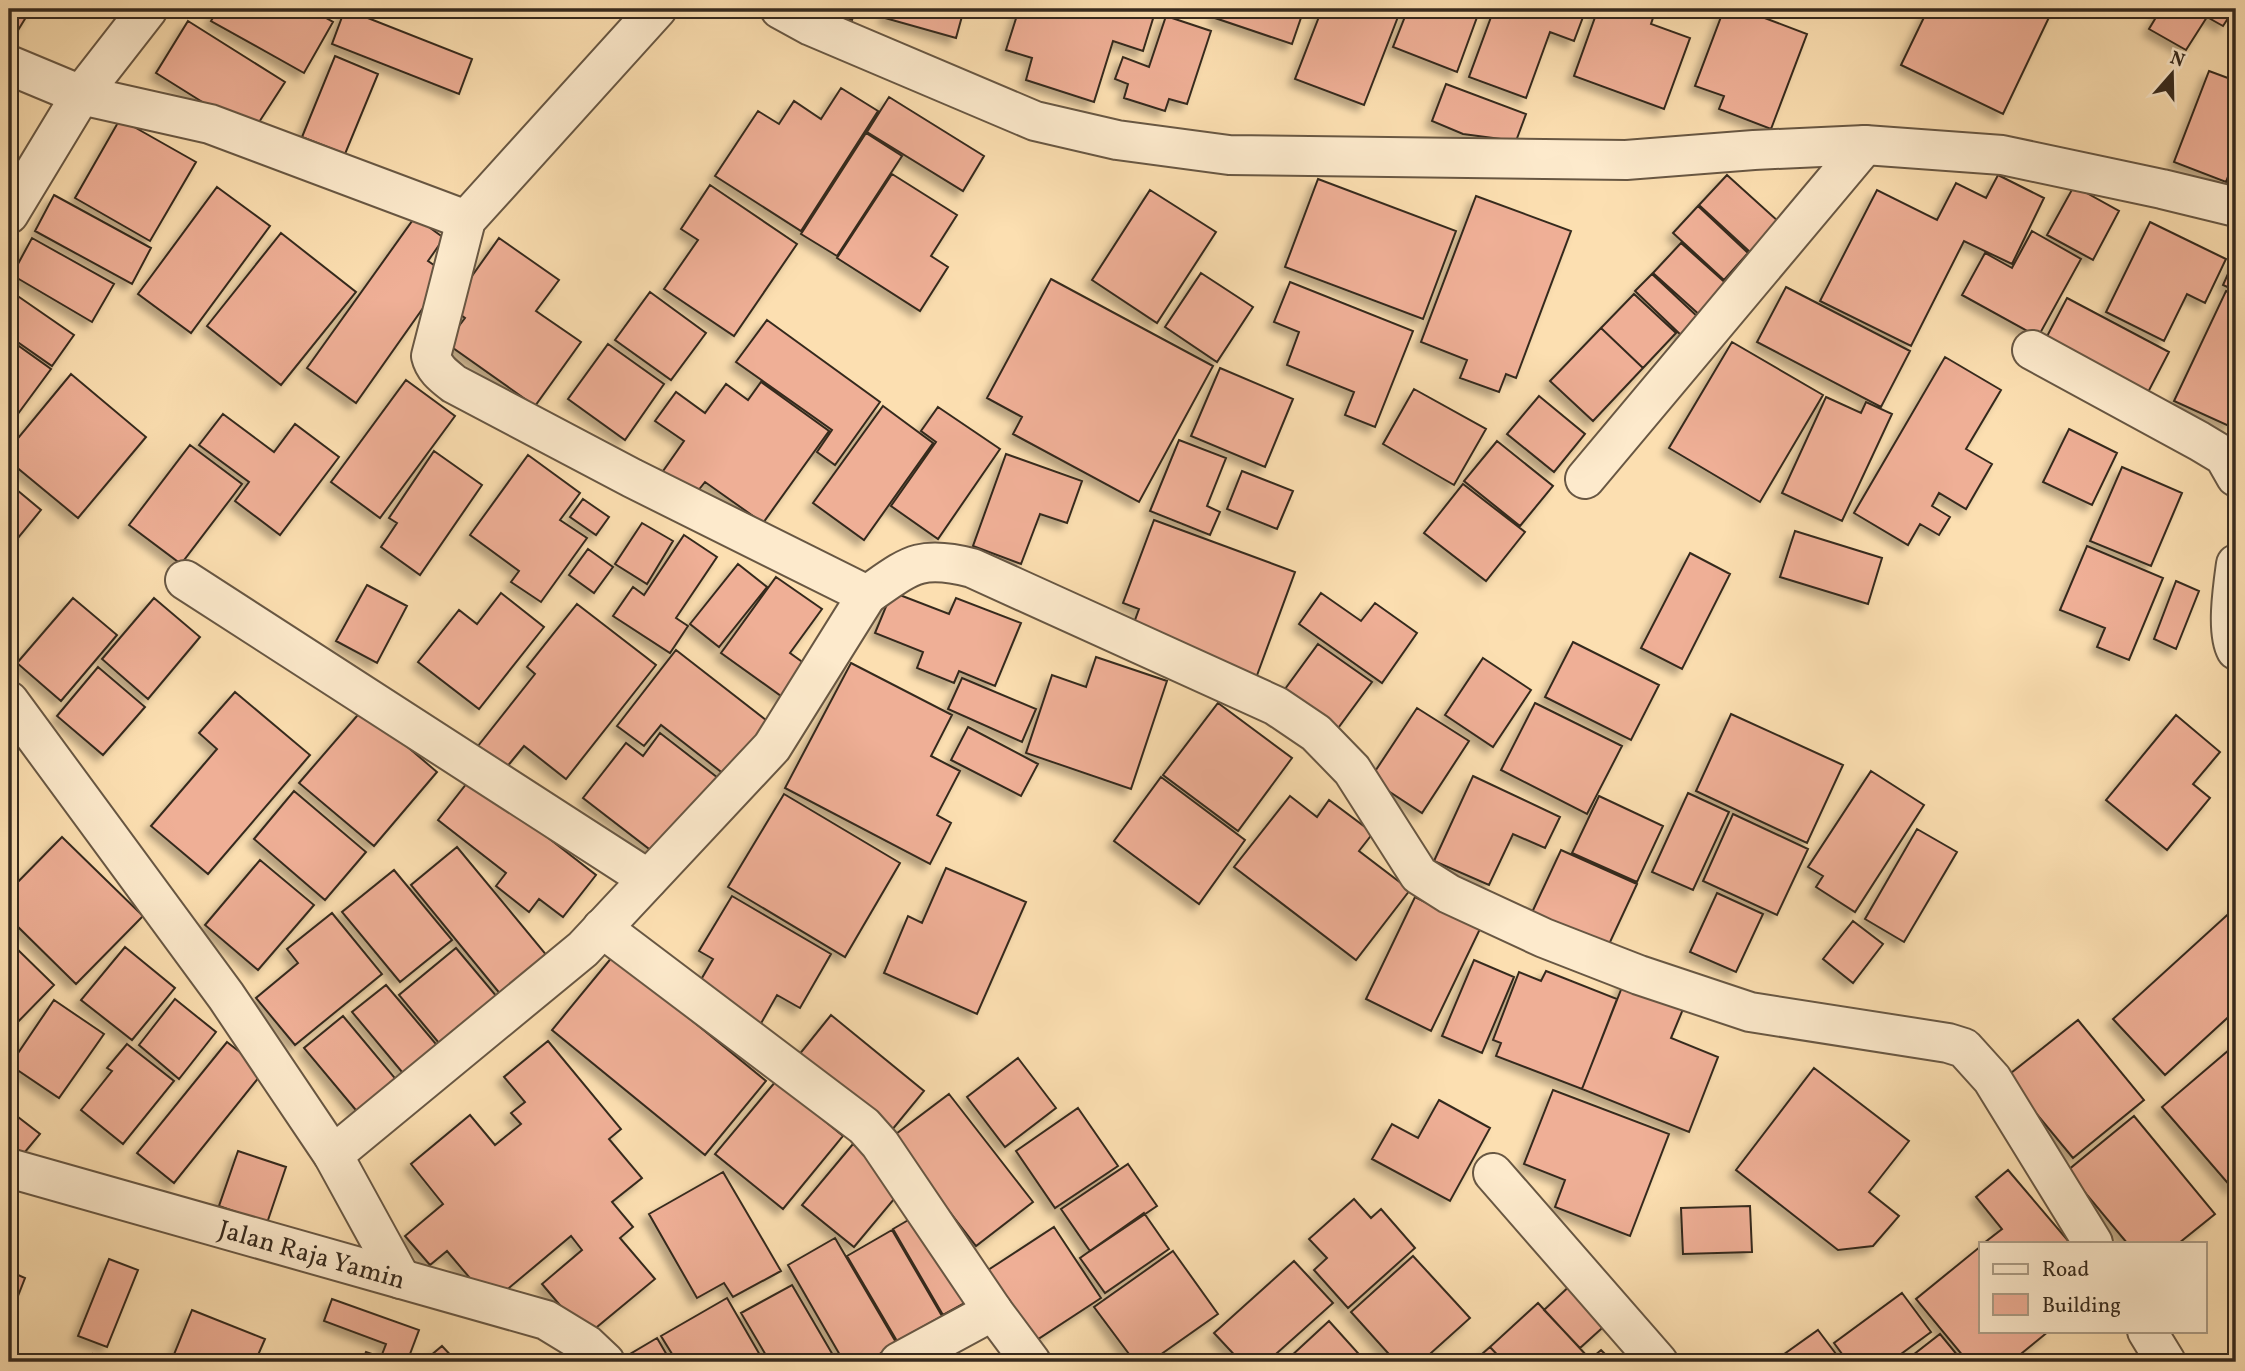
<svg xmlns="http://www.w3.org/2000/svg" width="2245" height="1371" font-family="Vollkorn,serif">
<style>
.building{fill:#efaf96;stroke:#362a1e;stroke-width:2;filter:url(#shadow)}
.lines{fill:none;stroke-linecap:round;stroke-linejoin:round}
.minor-casing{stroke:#685743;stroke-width:42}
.minor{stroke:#fdeacc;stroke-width:38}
.labels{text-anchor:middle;stroke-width:5;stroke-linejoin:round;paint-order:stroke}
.street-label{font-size:26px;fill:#362a1e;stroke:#fdeacc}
</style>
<defs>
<filter id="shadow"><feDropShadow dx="-6" dy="6" stdDeviation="3.5" flood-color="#0004"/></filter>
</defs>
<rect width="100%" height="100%" fill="#fcdfb1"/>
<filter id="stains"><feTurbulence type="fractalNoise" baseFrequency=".00286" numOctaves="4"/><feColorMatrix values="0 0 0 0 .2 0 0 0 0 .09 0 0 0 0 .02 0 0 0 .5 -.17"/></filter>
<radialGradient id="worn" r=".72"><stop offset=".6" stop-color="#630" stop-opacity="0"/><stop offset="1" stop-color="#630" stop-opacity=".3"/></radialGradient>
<path class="building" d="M9,9H31L9,45Z
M218,9H310L333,22L304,73L211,21Z
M345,9L472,59L459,94L332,44Z
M824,9H856L852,20Z
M887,9H964L956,38L885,18Z
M1019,9H1156L1143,51L1113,41L1094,102L1026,80L1032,58L1006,50Z
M1218,9H1304L1292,44L1215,18Z
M1322,9H1401L1364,105L1295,79Z
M1408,9H1480L1457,72L1393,47Z
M1494,9H1586L1574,41L1550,32L1526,98L1469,77Z
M1598,9H1656L1651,24L1690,38L1664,109L1574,76Z
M1724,9H1741L1807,34L1771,129L1719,109L1724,96L1695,86Z
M1928,9H2053L2003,114L1901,65Z
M2161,9H2234L2223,26L2207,17L2186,50L2149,29Z
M1166,16L1211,31L1187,104L1169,99L1165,111L1124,98L1128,84L1115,79L1123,57L1149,67Z
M188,21L285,82L252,133L156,73Z
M335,56L378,74L345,154L302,137Z
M2209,71L2236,81V155L2226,182L2174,162Z
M1446,84L1526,114L1516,141L1463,134L1432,121Z
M841,88L878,111L801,231L715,176L758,111L779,124L794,101L821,119Z
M889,97L984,156L963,191L867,132Z
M120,119L196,162L150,241L75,198Z
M866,133L902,156L837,256L801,234Z
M892,174L957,215L931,256L948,267L920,311L837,258Z
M1727,175L1779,222L1750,252L1699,205Z
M1998,175L2044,198L2012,264L1964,241L1911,346L1820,301L1877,190L1937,220L1956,183L1986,198Z
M1318,179L1456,231L1423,319L1285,267Z
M710,185L797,244L734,336L664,289L698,240L681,229Z
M2074,186L2119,211L2093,260L2047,235Z
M217,187L270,226L191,333L138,294Z
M1150,190L1216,232L1157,323L1092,280Z
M54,195L151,248L132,284L35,231Z
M1476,196L1571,231L1516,378L1506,374L1499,392L1460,378L1467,360L1421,342Z
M1698,206L1748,253L1724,280L1673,233Z
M415,217L444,238L428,261L447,274L356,403L307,368Z
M2150,222L2226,259L2205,303L2187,294L2164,341L2106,312Z
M2032,231L2081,259L2038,337L1962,295L1985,253L2012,268Z
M281,233L356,292L281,385L207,326Z
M32,238L114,284L92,322L12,275Z
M499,238L559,280L536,311L581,342L535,406L446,343L465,318L450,307Z
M1681,243L1730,287L1702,317L1653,273Z
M2236,256V291L2223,285Z
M1201,273L1253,307L1217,362L1165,327Z
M1652,274L1700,319L1683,337L1635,291Z
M1051,279L1213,366L1139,502L1013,434L1022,417L987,398Z
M1290,282L1413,331L1375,427L1345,415L1354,392L1287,365L1299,332L1274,322Z
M1786,287L1910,351L1881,407L1757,342Z
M9,290L74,335L52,366L9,336Z
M2226,291L2236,296V411L2229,426L2174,401Z
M650,292L706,333L671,380L615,340Z
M1634,294L1676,333L1643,368L1601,328Z
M2067,298L2169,352L2145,398L2043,344Z
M767,320L880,402L835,465L817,452L832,430L736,362Z
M1601,328L1643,368L1593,421L1550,381Z
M9,339L51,369L9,426Z
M1732,342L1823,395L1760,502L1669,448Z
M608,344L664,384L625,440L568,399Z
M1945,357L2001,390L1966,449L1992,464L1966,509L1939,493L1932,506L1950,517L1939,535L1920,524L1908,545L1854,513Z
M1220,368L1293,399L1265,467L1191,436Z
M71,374L146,437L78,518L9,461V449Z
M406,380L455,416L380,518L331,482Z
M761,382L829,431L763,523L705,482L693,497L661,474L684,441L655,421L676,392L705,413L726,384L748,400Z
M1414,389L1486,429L1454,485L1383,444Z
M1539,396L1585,434L1554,472L1507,434Z
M1826,397L1861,413L1866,402L1892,414L1842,521L1782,493Z
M883,406L933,443L864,540L813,503Z
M938,407L1000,449L938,539L891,506L936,442L921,431Z
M223,414L274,452L295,424L339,457L280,535L235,501L249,482L199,445Z
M2069,429L2117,453L2092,505L2043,482Z
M1179,440L1226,458L1207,506L1220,512L1210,535L1150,511Z
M1497,441L1553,486L1520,526L1464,481Z
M190,445L242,484L181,564L129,525Z
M434,451L482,485L420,575L381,547L397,523L389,518Z
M1006,454L1082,481L1067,523L1040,514L1021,564L973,546Z
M528,455L580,493L560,520L587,538L541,602L511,582L519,571L470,535Z
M2122,467L2182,493L2151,566L2090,541Z
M1242,471L1293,491L1277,529L1227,509Z
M1463,484L1525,532L1486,581L1424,533Z
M11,485L41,510L9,549V488Z
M583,499L609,517L596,535L570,517Z
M1154,520L1295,572L1256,678L1131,631L1139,609L1123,603Z
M642,523L673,541L647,584L615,564Z
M1795,531L1882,558L1868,604L1780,577Z
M684,535L717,557L676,618L688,626L670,653L613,616L633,587L644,595Z
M2087,546L2163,578L2129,660L2097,647L2105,628L2060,610Z
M588,549L613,567L594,593L569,575Z
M1690,553L1730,574L1682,669L1641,648Z
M738,564L767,587L719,647L690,624Z
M776,577L822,609L790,653L812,669L788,701L721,653Z
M2176,581L2199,591L2176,649L2154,639Z
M367,585L407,606L377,663L336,641Z
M892,592L949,614L956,598L1021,623L995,686L959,671L954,683L917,668L923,652L875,633Z
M501,593L544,627L479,709L418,662L459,610L477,624Z
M1321,593L1361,621L1375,603L1417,633L1382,683L1299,624Z
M73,598L117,635L61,701L17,663Z
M154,598L200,637L148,699L102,659Z
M577,604L656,665L566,779L524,746L506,768L478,746L535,674L527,667Z
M1573,642L1659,685L1631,740L1545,697Z
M1318,644L1372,682L1330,739L1277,700Z
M676,650L771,724L729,778L661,725L644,746L617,726Z
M1096,657L1167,681L1131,789L1026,753L1052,675L1086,687Z
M1483,658L1531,690L1493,747L1445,715Z
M851,663L952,715L931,756L960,771L937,815L951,823L930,864L785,788Z
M98,667L145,707L103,755L57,716Z
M962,678L1036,709L1022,742L948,709Z
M235,692L310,755L208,874L151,826L217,749L199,733Z
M1218,703L1292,758L1238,831L1163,775Z
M1535,703L1622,746L1587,814L1501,770Z
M1417,708L1469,741L1422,813L1370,779Z
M363,709L437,772L374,846L299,783Z
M1731,714L1843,765L1807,843L1696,791Z
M2176,715L2220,752L2193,784L2210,798L2167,850L2106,800Z
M968,727L1038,764L1021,796L951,760Z
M660,733L718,778L657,855L583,798L626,743L643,756Z
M1871,771L1924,805L1855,912L1816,887L1823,876L1808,867Z
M1473,776L1560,817L1545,848L1513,834L1489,885L1434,861Z
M1161,777L1245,840L1199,904L1114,841Z
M471,778L596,875L563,917L539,899L529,912L496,886L506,873L438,820Z
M294,791L366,852L325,900L254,839Z
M1688,793L1729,812L1693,890L1652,872Z
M784,794L900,863L845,957L728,887Z
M1290,796L1317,817L1329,800L1373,833L1359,851L1410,890L1356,960L1234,867Z
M1599,796L1663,826L1637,882L1572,853Z
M1733,814L1808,849L1777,915L1703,881Z
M1917,829L1957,852L1904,942L1865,919Z
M62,837L143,916L76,984L9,918V891Z
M457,847L553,963L506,1001L411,885Z
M1561,850L1637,884L1604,955L1528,921Z
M260,860L314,905L258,970L205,925Z
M946,868L1026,902L977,1014L884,973L908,916L922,923Z
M394,870L452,940L400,982L342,912Z
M1717,893L1763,914L1736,972L1690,952Z
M732,896L831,954L800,1008L777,995L759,1027L695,990L713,959L699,951Z
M1415,897L1480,929L1431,1031L1366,999Z
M2236,907V1010L2165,1075L2113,1019Z
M332,913L382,974L295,1045L256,998L298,963L287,949Z
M1853,921L1883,944L1853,983L1823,959Z
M13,945L54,985L9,1031V950Z
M125,947L175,988L132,1040L81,1000Z
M456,948L508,1010L470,1040L458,1027L439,1043L399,995Z
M613,956L766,1081L705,1155L552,1030Z
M1474,960L1514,977L1482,1053L1442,1036Z
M1546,971L1617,999L1582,1089L1496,1056L1501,1043L1493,1040L1519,972L1541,981Z
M1626,977L1686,1002L1671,1038L1718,1057L1689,1132L1582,1089Z
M386,985L441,1050L407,1078L352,1012Z
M175,999L216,1032L179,1079L139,1045Z
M54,1000L104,1034L59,1098L10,1065Z
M831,1015L924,1091L887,1136L794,1061Z
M343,1016L399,1083L360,1115L304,1048Z
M2078,1020L2144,1100L2073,1158L2006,1077Z
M548,1041L621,1129L609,1139L642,1178L612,1202L633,1227L620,1238L655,1279L586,1336L542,1284L582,1250L571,1236L491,1303L447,1251L430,1265L405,1236L443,1204L411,1164L470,1115L495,1145L521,1124L511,1113L525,1102L504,1077Z
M227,1042L264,1071L174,1183L137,1153Z
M127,1044L174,1081L123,1144L81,1110L112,1071L107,1068Z
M2236,1044V1184L2232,1188L2162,1107Z
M1018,1058L1056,1108L1005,1147L967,1097Z
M1814,1068L1909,1141L1869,1192L1899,1216L1873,1246L1838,1250L1736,1170Z
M776,1081L843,1136L783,1209L715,1154Z
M1553,1090L1669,1134L1630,1236L1555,1207L1565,1180L1524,1164Z
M949,1094L1033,1202L976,1246L892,1137Z
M1439,1100L1490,1128L1450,1201L1372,1159L1392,1124L1418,1138Z
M1078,1108L1118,1166L1055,1208L1016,1151Z
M9,1110L40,1134L15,1164L9,1159Z
M2134,1116L2215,1214L2179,1243H2127L2067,1171Z
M853,1144L905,1186L854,1247L802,1205Z
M238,1151L286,1167L267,1223L219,1206Z
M1128,1164L1157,1206L1090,1251L1061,1209Z
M2008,1170L2070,1243H1984L2002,1229L1976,1197Z
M723,1172L781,1271L733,1297L724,1283L697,1298L649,1214Z
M1354,1199L1371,1218L1381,1209L1415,1248L1348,1308L1314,1270L1327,1258L1309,1239Z
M1750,1206L1752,1252L1683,1254L1681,1208Z
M922,1212L972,1299L943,1315L893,1229Z
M1144,1213L1169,1249L1105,1293L1080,1258Z
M1054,1227L1101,1298L1029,1345L982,1274Z
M892,1230L942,1316L897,1341L847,1256Z
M835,1238L897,1344L865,1362H844L788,1265Z
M1981,1246V1331H2049L2011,1362H1968L1916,1299Z
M1173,1251L1218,1314L1150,1362H1135L1094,1307Z
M1413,1256L1470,1318L1421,1362H1396L1351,1312Z
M109,1259L138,1270L107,1347L78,1336Z
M1294,1261L1333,1303L1267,1362H1241L1214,1333Z
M9,1271L25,1278L9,1319Z
M1575,1281L1611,1320L1580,1348L1544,1310Z
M792,1285L837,1362H770L741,1313Z
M1902,1293L1931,1332L1890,1362H1848L1834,1343Z
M727,1298L764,1362H677L661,1336Z
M332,1299L419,1330L407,1362H362L366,1352L381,1357L386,1344L324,1321Z
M1538,1303L1587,1356L1580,1362H1504L1490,1347Z
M192,1310L265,1339L255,1362H171Z
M1329,1321L1366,1362H1293L1289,1358Z
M1818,1330L1842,1362H1773Z
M1940,1334L1963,1362H1904Z
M9,1335L17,1338L9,1359Z
M657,1338L671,1362H621L620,1360Z
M442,1346L457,1362H423Z
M1490,1347L1504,1362H1473Z
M1601,1350L1613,1362H1587Z
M93,1354L114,1362H89Z"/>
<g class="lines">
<defs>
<g id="minor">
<path d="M657,9L466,220L431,356C434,369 444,376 454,384L632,478L867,595C909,566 919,554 972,568L1276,706L1316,733L1352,770L1419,875L1449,894L1544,938L1639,975L1750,1012L1948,1043L1964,1048L1992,1079L2093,1243"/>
<path d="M780,9L811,26L1035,121L1117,140L1229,155L1626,160L1754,150L1865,145L2002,155L2162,189L2236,207"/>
<path d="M9,65L81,95L210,124L466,220"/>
<path d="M9,214L81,95L148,9"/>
<path d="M2032,350L2199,441L2224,456L2236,477"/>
<path d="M1585,479L1865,145"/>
<path d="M2236,564C2233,586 2226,632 2236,650"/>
<path d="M185,580L648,879"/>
<path d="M9,701L226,996L333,1155L401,1279"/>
<path d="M602,928L864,1126L880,1144L993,1311L1031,1362"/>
<path d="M333,1155L583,949L772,747L867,595"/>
<path id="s1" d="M9,1168L546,1320L587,1345L605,1362"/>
<path d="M1493,1173L1658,1362"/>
<path d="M2147,1331L2166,1362"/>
<path d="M899,1362L993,1311"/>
</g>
</defs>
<use href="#minor" class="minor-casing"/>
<use href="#minor" class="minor"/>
</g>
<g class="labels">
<g class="street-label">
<text dy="9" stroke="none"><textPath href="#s1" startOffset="315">Jalan Raja Yamin</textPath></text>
</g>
</g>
<rect width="2245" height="1371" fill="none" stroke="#fcdfb1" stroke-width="35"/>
<rect x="10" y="10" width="2224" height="1350" fill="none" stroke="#362a1e" stroke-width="3.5"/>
<rect x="18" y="18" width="2210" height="1336" fill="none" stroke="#362a1e" stroke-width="2"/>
<rect x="1979" y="1242" width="228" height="91" fill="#fdeacc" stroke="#ad9d86" stroke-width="2"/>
<rect x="1993" y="1264" width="35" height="10" fill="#fdeacc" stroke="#ad9d86" stroke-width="2"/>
<text x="2042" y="1276" font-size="21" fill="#362a1e">Road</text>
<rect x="1993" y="1294" width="35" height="21" fill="#efaf96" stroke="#ad9d86" stroke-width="2"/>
<text x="2042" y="1312" font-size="21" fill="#362a1e">Building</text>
<g transform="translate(2172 74) rotate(20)" stroke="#fdeacc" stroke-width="5" paint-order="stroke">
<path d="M0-5L12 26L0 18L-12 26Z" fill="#362a1e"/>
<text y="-10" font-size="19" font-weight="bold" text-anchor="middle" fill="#362a1e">N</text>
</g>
<rect width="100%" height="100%" filter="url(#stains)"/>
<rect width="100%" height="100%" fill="url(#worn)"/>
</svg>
